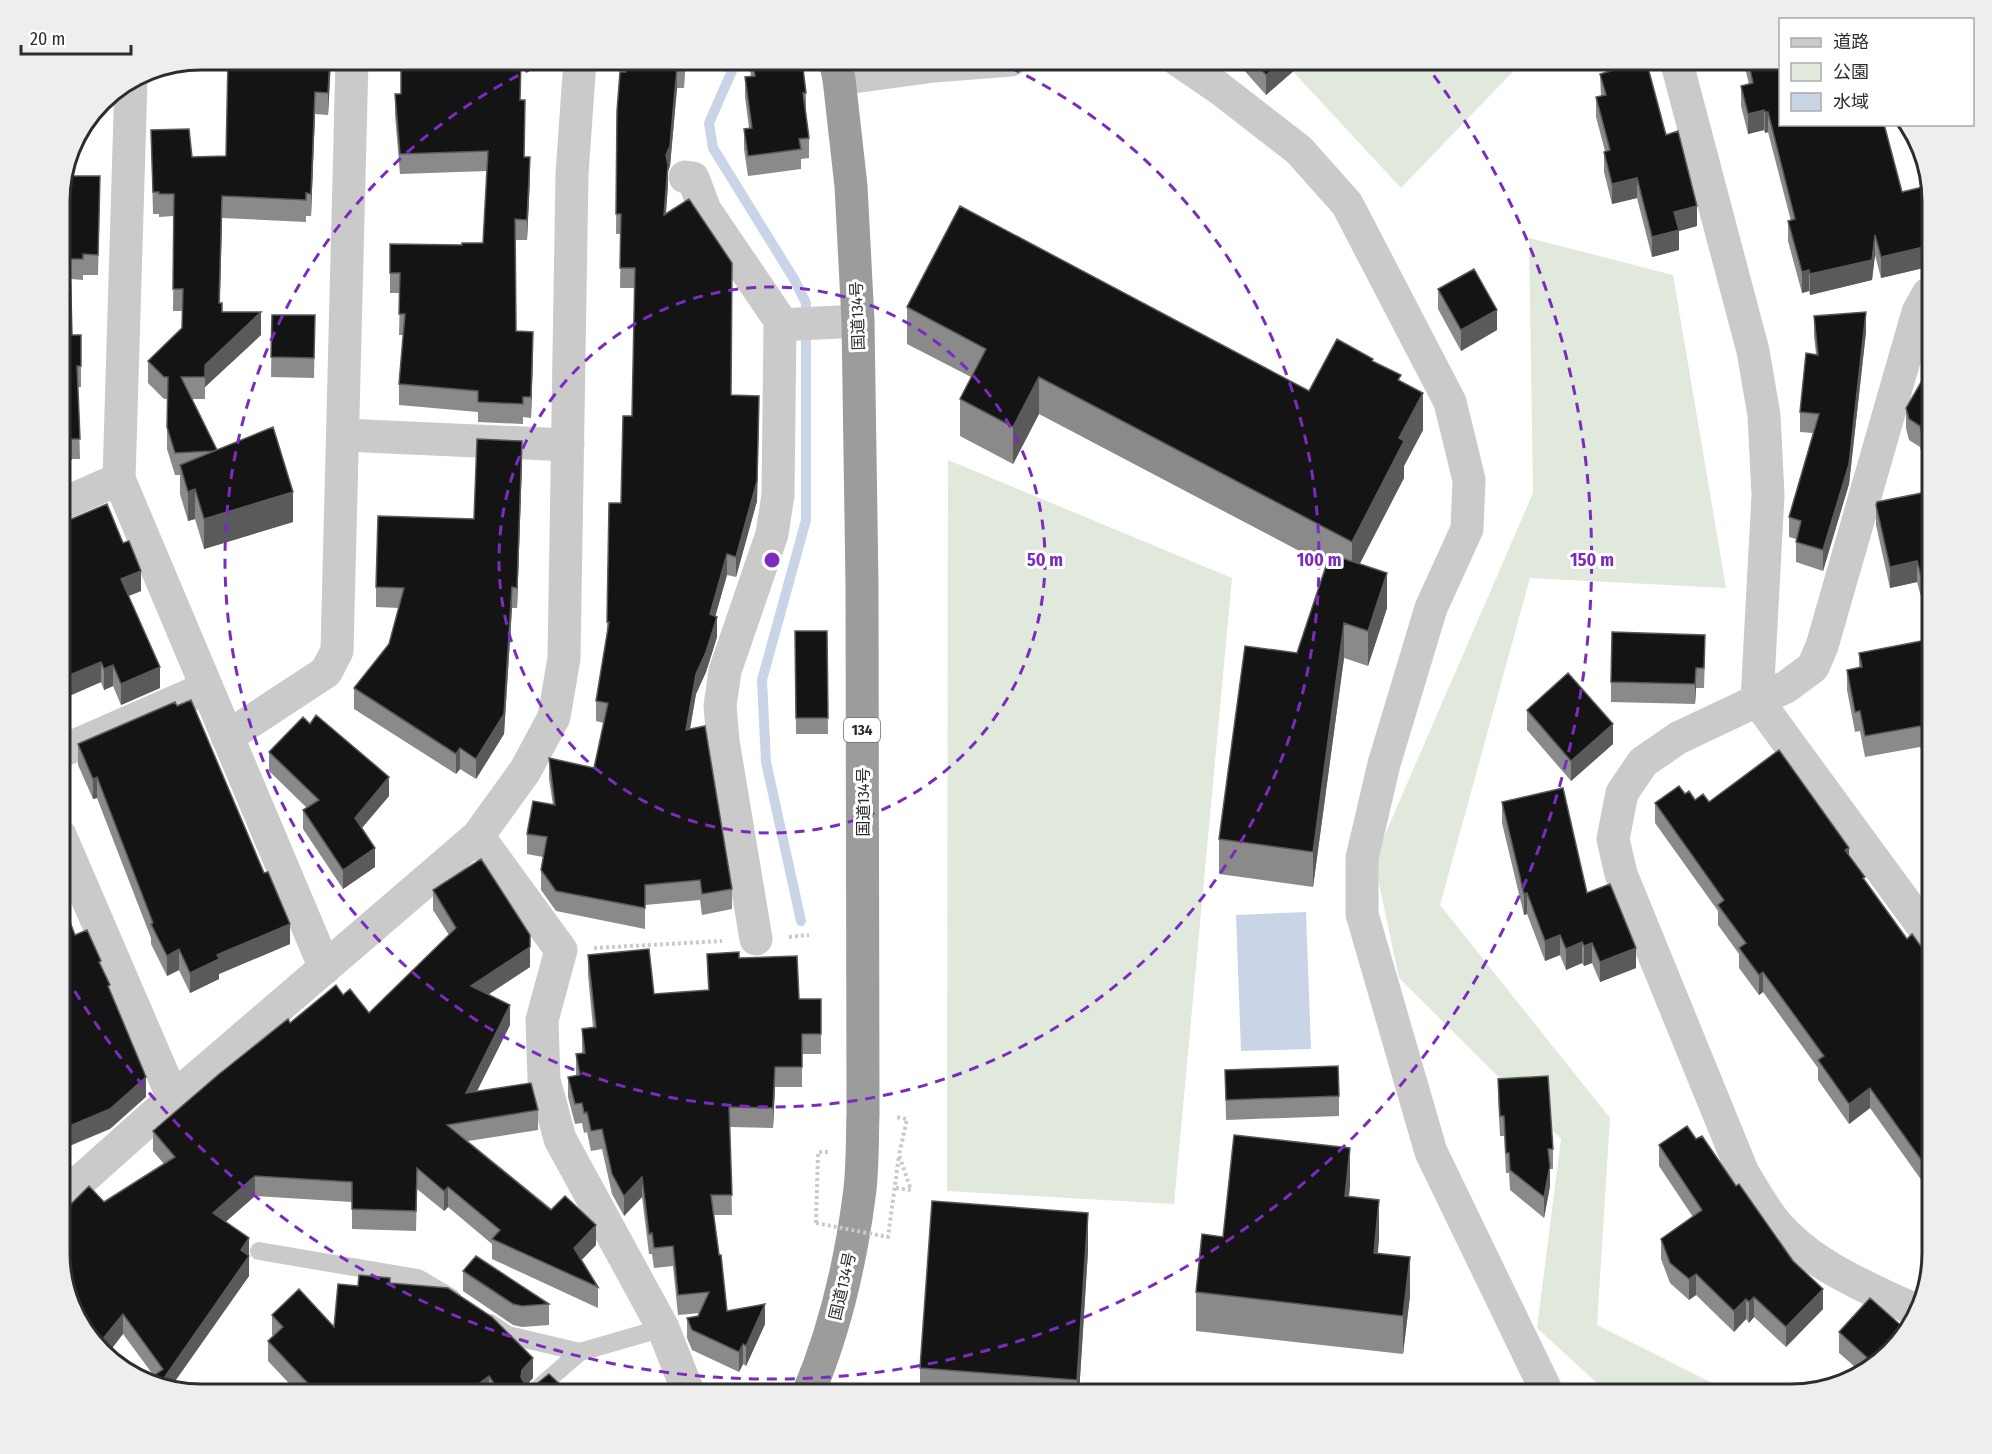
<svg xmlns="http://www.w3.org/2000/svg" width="1992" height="1454" font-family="'Fira Sans Condensed','Noto Sans JP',sans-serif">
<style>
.green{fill:#e0e9dc}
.water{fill:#cad4e7}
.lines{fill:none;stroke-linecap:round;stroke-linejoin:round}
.stream{stroke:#cad4e7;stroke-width:10}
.path{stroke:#cacaca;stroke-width:4;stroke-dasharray:3 3;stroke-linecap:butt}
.service{stroke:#cacaca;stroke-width:18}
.minor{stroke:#cacaca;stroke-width:33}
.tertiary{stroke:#cacaca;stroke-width:33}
.trunk{stroke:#9c9c9c;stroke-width:33}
.path-bridge{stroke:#cacaca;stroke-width:4;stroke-dasharray:3 3;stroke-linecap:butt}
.wall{fill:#8a8a8a}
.shaded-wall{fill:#5a5a5a}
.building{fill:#141414;stroke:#5a5a5a;stroke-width:1.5}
.ring{fill:none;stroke:#7b2cbf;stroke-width:3;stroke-dasharray:10 8}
.labels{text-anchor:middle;stroke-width:6;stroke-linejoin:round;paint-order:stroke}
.shield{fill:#fff;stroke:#6c6c6c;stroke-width:1.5}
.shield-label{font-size:15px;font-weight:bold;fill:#2d2d2d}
.street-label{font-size:16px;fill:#2d2d2d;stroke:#fff}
.rim{fill:none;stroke:#2d2d2d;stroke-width:3}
.centre{fill:#7b2cbf;stroke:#fff;stroke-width:3}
.ring-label{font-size:18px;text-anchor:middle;font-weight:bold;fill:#7b2cbf;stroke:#fff;stroke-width:6;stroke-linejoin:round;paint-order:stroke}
</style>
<rect width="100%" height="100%" fill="#fff"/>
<path class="green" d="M1289,60H1524L1401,188L1287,65Z
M1529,238L1673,275L1726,588L1530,578L1440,905L1610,1118L1597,1325L1734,1394H1609L1537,1328L1561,1139L1399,978L1374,860L1533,493Z
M948,460L1232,578L1174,1204L947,1191Z"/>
<path class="water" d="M1306,912L1311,1049L1241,1051L1236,915Z"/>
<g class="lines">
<path class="stream" d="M734,60L735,64L709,123L713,148L794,279L806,303V520L762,680L766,762L801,921"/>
<path class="path" d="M789,937L809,935
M594,948L722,941
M896,1188L911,1190L899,1155L907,1119L896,1117
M816,1223L818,1152H828
M758,1394L771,1381"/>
<path class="service" d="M259,1251L418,1278L452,1298
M490,1323L508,1335L580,1352L663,1328
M534,1392L580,1352"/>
<path class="minor" d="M1178,60L1219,88L1299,150L1347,204L1450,402L1469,480L1467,529L1431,608L1384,764L1362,858V914L1431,1152L1548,1394
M1676,60L1753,351L1764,415L1768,495L1757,700L1932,939
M839,79L934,66L1011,60
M131,81L119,479L325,968
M685,177L693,178L705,210L779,319L780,325
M343,435L568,445
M60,505L119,479
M227,737L326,672L337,651L352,60
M60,752L206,688
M60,835L173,1098
M478,836L561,950L542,1020L544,1080L560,1139L663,1328L689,1394
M756,939L723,741L720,706L725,671L772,534L778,495L780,325L858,321
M1913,1309C1861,1285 1802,1261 1768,1213C1759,1200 1751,1186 1743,1173L1621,874L1613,839L1622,793L1643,762L1678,738L1786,687L1813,667L1822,646L1918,312L1928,294L1932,291"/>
<path class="tertiary" d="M60,1199L173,1098L478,836L525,771L554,717L564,658L572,174L580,60"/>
<path class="trunk" d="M808,1394C835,1330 850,1266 859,1197C863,1170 862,1142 863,1114L862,585L858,321L851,186L839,79L835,60"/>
<path class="path-bridge" d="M816,1223L888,1237L899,1155"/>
</g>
<path class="wall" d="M228,60H331L328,115L315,114L311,216H306V222L222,218L220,303L222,312L261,335L205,387V399H192L217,450L293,522L204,549L195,519L188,521L180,494V475H175L167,449V399H164L148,383V361L182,328V311H173L174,216L159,217V214H153L151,130L192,157L226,156Z
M685,60L684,88H677L670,166L668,171V185L666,214L731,395L759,416L757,501L736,577L727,575L715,617L717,637L706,672L696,694L690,730L732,889V909L702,915L700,900L645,905V929L556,911L541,890V870L543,857L527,854V834L553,805L549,779V758L594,768L604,723L596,721V701L607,633L609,503H621L632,416L635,288H620L621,234H616L617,111L626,72Z
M748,60H802L806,93V112L809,138V158L801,159V169L748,176L744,149V129L749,128L745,97V77L751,76Z
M1235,60H1297V68L1266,95Z
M1603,60H1655V69L1649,71L1666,135L1697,226L1679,231V250L1652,257L1637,198L1612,204L1604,172V152L1605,151L1596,117V97L1601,96L1600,74L1606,72Z
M1743,60H1780L1932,226V266L1881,278L1875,255L1872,280L1810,295L1809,291L1802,293L1788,241V221H1791L1768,132L1765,133L1764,130L1748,134L1741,106V86L1749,84Z
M395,94L520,100L524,157L530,178L527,240H515L516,331L533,352L531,418L523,417V424L478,422V412L399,405V384L403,335H399L400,293H390V244L462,245L483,243L487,171L400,174L395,115Z
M66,176L100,196L98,275H83V280L71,279L72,335L81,366V387H78L80,459H71V480H60V192Z
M1438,289L1497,330L1461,351L1438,309Z
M907,307L1309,391L1373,361L1401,381L1423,430L1404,466V478L1359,564L1387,608L1368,666L1344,658L1313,887L1219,874V839L1297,653L1326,565L1039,414L1013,464L960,436V399L971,377L907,344Z
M272,315H315L314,378L271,377Z
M1814,316L1866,332L1849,484L1823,571L1796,562V539L1789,537V517L1813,433L1800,432V412L1816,354L1814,336Z
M1932,321V637L1917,582L1890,588L1876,525V505L1931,491L1920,447L1909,440L1906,428V408L1931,377L1925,354V334Z
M522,462L517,608H512L504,734L476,779L460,769L456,774L354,709V688L389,644L399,608L376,607V587L474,519Z
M60,524L141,591L128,596L160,688L121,705L113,686L104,690L101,682L60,700Z
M795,631H827L828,734H796Z
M1932,639V766L1920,747L1865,757L1860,731L1855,732L1847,690V670L1859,667V653Z
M1705,655L1704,688H1696L1695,704L1611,702V682Z
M1527,710L1613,744L1571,781L1527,730Z
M78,744L290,944L219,974V979L190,993L179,970L167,976L151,944V938L97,798L93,799L78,765Z
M269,752L389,796L362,828L375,867L343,889L303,829V810L307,808L269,771Z
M1685,794L1695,800L1849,856L1865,881L1907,939L1932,962L1922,1181L1870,1108L1849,1124L1818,1080V1068L1763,992L1759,995L1739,968V954L1718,925V911L1655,823V803Z
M1502,802L1587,893L1636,968L1600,982L1592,963L1584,966L1582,963L1566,970L1560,955L1545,961L1527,914L1524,915L1502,823Z
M433,890L530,967L488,994L510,1025L477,1091L538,1110V1130L468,1141L596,1245L581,1260L598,1287V1308L492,1259V1244L448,1207L444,1211L417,1189L416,1231L352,1229V1202L255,1196L225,1222L249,1255V1276L173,1384L152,1377L154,1376L123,1334L60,1261V1227L64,1223V1211L104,1202L164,1164L153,1151V1131L290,1023L343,995L369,1013L449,935L433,910Z
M707,954L739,958L799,999H821V1054H802V1087H775L773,1128L730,1127L732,1215H714L727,1311L765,1324L746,1366L743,1364L739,1372L692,1350L687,1338V1318L698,1316L700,1313L678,1315L673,1266L654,1268L652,1254H649L642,1197L624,1216L612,1194L602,1149L591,1151L587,1132L584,1133L582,1123L575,1124L568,1097V1077L576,1075V1054L582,1053V1029L593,1027L588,975V955L654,994L708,990Z
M1225,1070L1339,1096V1116L1226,1120Z
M1498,1079L1553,1149V1169H1550V1186L1544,1218L1510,1190L1509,1173H1506L1504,1136H1500L1498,1099Z
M1696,1139L1736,1186L1823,1309L1786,1347L1754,1317L1749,1323L1746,1319L1734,1332L1696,1295L1689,1300L1670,1283L1661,1259V1239L1693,1217L1659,1166V1145Z
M1350,1186L1349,1196L1379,1238L1378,1253L1410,1296L1403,1354L1196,1331V1292L1223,1237Z
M1088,1251L1079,1394H920V1368Z
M463,1271L549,1304V1325L522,1327L513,1325L463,1291Z
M390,1283L533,1378L528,1383L570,1394H299L268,1361V1341L273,1336L272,1335V1315L334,1327L358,1286Z
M1839,1332L1903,1338L1861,1372L1839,1353Z"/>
<path class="shaded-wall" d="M330,60H331L328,115V93Z
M684,60H685L684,88Z
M1283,60H1297V68L1266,95V75Z
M1644,60H1655V69L1644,72Z
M677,67V88L670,166L668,171V185L664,235L666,155Z
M315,92V114L311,216V194Z
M1764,110V130L1748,134V114Z
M1765,112H1768V132L1765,133Z
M530,157V178L527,240V220Z
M1637,178V198L1612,204V184Z
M222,196V218L219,325V303Z
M1697,206V226L1679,231V250L1652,257V237L1674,212Z
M1875,235V255L1872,280L1810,295V274Z
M1932,245V266L1881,278V257Z
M1809,270V291L1802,293V272Z
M1497,310V330L1461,351V330Z
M261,312V335L205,387V365Z
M1866,312V332L1849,484L1823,571V550Z
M533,332V352L531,418V397Z
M1039,377V414L1013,464V427Z
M1423,393V430L1404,466V478L1352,579V542L1399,438Z
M759,396L757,501L736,577V557Z
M522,441V462L517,608V588Z
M195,489V519L188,521V492Z
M293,492V522L204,549V519Z
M727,554V575L710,635V614Z
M1917,561V582L1890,588V567Z
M141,571V591L121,599V579Z
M1387,573V608L1368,666V631Z
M512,587V608L504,734L476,779V759Z
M717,617V637L706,672L696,694L686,750V730L696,674Z
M1344,623V658L1313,887V852Z
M101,662V682L60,700V679Z
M113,665V686L104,690V669Z
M160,667V688L121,705V684Z
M1696,668V688L1695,704V684Z
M1613,724V744L1571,781V761Z
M460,748V769L456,774V754Z
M97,777V798L93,799V779Z
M389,777V796L355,836V818Z
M375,848V867L343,889V870Z
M1849,848V868L1845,850Z
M1527,893V914L1524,915V894Z
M290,924V944L219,974V979L190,993V973L217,955Z
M1560,935V955L1545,961V941Z
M1582,942V963L1566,970V949Z
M1592,943V963L1584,966V946Z
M530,947V967L471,1006V986Z
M1636,948V968L1600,982V962Z
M179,949V970L167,976V956Z
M1763,972V992L1759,995V975Z
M510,1005V1025L466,1113V1093Z
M775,1067V1087L773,1128V1108Z
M146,1077V1097L110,1129L60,1150V1130Z
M1870,1088V1108L1849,1124V1104Z
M1350,1148V1186L1345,1234V1196Z
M1932,1154V1174L1922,1181V1161Z
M1550,1166V1186L1544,1218V1197Z
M255,1176V1196L213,1233V1213Z
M642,1177V1197L624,1216V1196Z
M448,1187V1207L444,1211V1191Z
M1379,1200V1238L1374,1291V1253Z
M1088,1213V1251L1079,1394H1077V1380Z
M596,1225V1245L574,1268V1248Z
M249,1238V1276L173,1384L162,1381L241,1250Z
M1410,1257V1296L1403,1354V1316Z
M1696,1274V1295L1689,1300V1279Z
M1823,1289V1309L1786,1347V1327Z
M1754,1297V1317L1749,1323V1302Z
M1746,1299V1319L1734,1332V1311Z
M765,1304V1324L746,1366V1346Z
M123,1314V1334L107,1355L98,1345Z
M743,1344V1364L739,1372V1352Z
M533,1358V1378L522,1390L521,1394L522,1370Z
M489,1376V1394H465Z"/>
<path class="building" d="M228,60H330L328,93L315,92L311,194L306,193V200L222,196L219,303H222V312H261L205,365V377H181L217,450L213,451L175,453L167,427L168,377H164L148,361L182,328L183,289H173L174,194H159V192H153L151,130L189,129L192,157L226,156Z
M401,60H521L520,100H525L524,157H530L527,220L515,219L516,331L533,332L531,397H523V404L478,402V391L399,384L405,314H399L400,273H390V244L462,245V243H483L488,151L400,154L395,94H401Z
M626,60H684V68L677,67L670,146L666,155L668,165L664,215L689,199L732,263L731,395L759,396L757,481L736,557L727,554L710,614L717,617L706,652L696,674L686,730L705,726L732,889L702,894L700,880L645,885V908L556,891L541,870L547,837L527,834L533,801L555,805L549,758L594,768L608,703L596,701L609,622H607L609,503H621L623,416H632L635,268H620L621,214H616L617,111L620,72H626Z
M752,60H802L806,93H803L809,138L799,139L801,149L748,156L744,129L752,128L745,77L755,76Z
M1253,60H1283L1266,75Z
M1608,60H1646L1666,135L1678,131L1697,206L1674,212L1679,230L1652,237L1637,178L1612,184L1604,152L1610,150L1596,97L1606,95L1600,74L1611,71Z
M1748,60H1780V124H1884L1902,192L1923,187L1932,226V245L1881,257L1875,235L1872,260L1810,274L1809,270L1802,272L1788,221L1795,219L1768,112H1765L1764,110L1748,114L1741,86L1753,83Z
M66,171V176H100L98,255L83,254V259H70L72,335H81V366H77L80,439H71V459L60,460V192Z
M960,206L1309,391L1337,339L1373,359L1372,361L1401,375L1398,380L1423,393L1399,438L1404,441L1352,542L1039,377L1013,427L960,399L986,349L907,307Z
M1474,269L1497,310L1461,330L1438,289Z
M1866,312L1849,464L1823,550L1796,542L1801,521L1789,517L1819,414L1800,412L1806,353L1818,355L1814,316Z
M272,315H315L314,358L271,357Z
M1932,321V361L1925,334L1929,322Z
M1932,377V477L1920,426L1909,419L1906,408L1923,379Z
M273,427L293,492L204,519L195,489L188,492L180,465Z
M477,439L522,441L517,588L512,587L504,714L476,759L460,748L456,754L354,688L389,644L404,588L376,587L378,516L474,519Z
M1932,491V617L1917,561L1890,567L1876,505L1877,502Z
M107,504L123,543L129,541L141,571L121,579L160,667L121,684L113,665L104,669L101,662L60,679V524Z
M1330,554L1387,573L1368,631L1344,623L1313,852L1219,839L1245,646L1297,653Z
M795,631H827L828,718H796Z
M1612,632L1705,635L1704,668H1696L1695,684L1611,682Z
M1932,639V746L1920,726L1865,736L1860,711L1855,712L1847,670L1862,667L1859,653Z
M1568,673L1613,724L1571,761L1527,710Z
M191,700L264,873L268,872L290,924L217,955L219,959L190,973L179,949L167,956L151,924L153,923L97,777L93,779L78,744L175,702L177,706Z
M316,715L389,777L355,818L375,848L343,870L303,810L319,800L269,752L303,717L310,724Z
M1779,750L1849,848L1845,850L1865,877L1863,878L1907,939L1912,934L1932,962V1154L1922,1161L1870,1088L1849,1104L1818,1060L1824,1056L1763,972L1759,975L1739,948L1746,943L1718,905L1724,900L1655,803L1679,786L1685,794L1689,791L1695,800L1703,794L1709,802Z
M1563,788L1587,893L1610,884L1636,948L1600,962L1592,943L1584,946L1582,942L1566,949L1560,935L1545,941L1527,893L1524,894L1502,802Z
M481,859L530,935V947L471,986L510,1005L466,1093L531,1083L538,1110L447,1125L551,1210L565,1196L596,1225L574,1248L598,1287L492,1239L500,1230L448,1187L444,1191L417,1168L416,1211L352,1209V1182L255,1176L213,1213L249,1238L241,1250L249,1256L162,1381L152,1377L163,1369L123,1314L98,1345L79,1323L60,1261L69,1249L60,1240V1227L70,1217L64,1211L89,1186L104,1202L175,1157L153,1131L218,1075L288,1019L290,1023L336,985L343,995L350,989L369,1013L456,928L433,890Z
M60,896L75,935L87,930L101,961L99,962L110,985L108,986L146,1077L110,1109L60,1130Z
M649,949L654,994L709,990L707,954L739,952V958L797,956L799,999H821V1034H802V1067H775L773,1108L729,1107L732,1195H711L719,1255H721L727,1311L765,1304L746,1346L743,1344L739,1352L692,1330L687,1318L698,1316L709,1292L678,1295L673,1246L654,1248L652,1233L649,1234L642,1177L624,1196L612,1174L602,1129L591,1131L587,1112L584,1113L582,1103L575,1104L568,1077L580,1075L576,1054L585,1053L582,1029L596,1027L588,955Z
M1338,1066L1339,1096L1226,1100L1225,1070Z
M1548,1076L1553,1149H1548L1550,1166L1544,1197L1510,1170L1509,1153H1506L1504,1116H1500L1498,1079Z
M1687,1126L1696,1139L1702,1136L1736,1186L1739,1184L1793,1261L1823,1289L1786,1327L1754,1297L1749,1302L1746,1299L1734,1311L1696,1274L1689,1279L1670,1263L1661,1239L1702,1210L1659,1145Z
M1234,1135L1350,1148L1345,1196L1379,1200L1374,1253L1410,1257L1403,1316L1196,1292L1202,1234L1223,1237Z
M932,1201L1088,1213L1077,1380L920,1368Z
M476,1256L549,1304L522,1306L513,1304L463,1271Z
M359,1275L390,1278V1283L448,1288L492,1317L533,1358L522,1370L521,1377L524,1382L535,1385L549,1374L570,1394H501L489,1376L465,1394H316L317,1393L268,1341L283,1327L272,1315L299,1289L334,1327L338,1284L358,1286Z
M1870,1298L1906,1330L1903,1338L1873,1363L1839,1332Z"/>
<g class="ring">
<circle cx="772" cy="560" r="273"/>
<path d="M994 60A547 547 0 1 1 550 60"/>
<path d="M1423 61A820 820 0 1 1 62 970"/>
</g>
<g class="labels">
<rect class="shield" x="844" y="718" width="36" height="24" rx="4.5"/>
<g class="shield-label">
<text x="862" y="735">134</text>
</g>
<g class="street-label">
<text transform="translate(857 316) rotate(-92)" y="6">国道134号</text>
<text transform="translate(863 802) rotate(-90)" y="6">国道134号</text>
<text transform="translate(842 1286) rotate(-77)" y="6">国道134号</text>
</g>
</g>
<path d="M0 0H1992V1454H0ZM201 70H1791A131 131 0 0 1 1922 201V1253A131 131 0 0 1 1791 1384H201A131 131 0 0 1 70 1253V201A131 131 0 0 1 201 70Z" fill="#eee" fill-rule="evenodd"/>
<path class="rim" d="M201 70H1791A131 131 0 0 1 1922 201V1253A131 131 0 0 1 1791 1384H201A131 131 0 0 1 70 1253V201A131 131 0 0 1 201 70Z"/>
<circle cx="772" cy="560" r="9" class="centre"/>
<g class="ring-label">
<text x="1045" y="566">50 m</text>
<text x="1319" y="566">100 m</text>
<text x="1592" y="566">150 m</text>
</g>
<rect x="1779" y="18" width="195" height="108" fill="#ffffff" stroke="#ababab" stroke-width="1.5"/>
<rect x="1791" y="38" width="30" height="9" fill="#cacaca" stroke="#ababab" stroke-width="1.5"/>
<text x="1833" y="48" font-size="18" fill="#2d2d2d">道路</text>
<rect x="1791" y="63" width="30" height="18" fill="#e0e9dc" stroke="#ababab" stroke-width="1.5"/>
<text x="1833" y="78" font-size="18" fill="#2d2d2d">公園</text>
<rect x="1791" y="93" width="30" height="18" fill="#cad4e7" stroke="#ababab" stroke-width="1.5"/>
<text x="1833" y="108" font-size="18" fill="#2d2d2d">水域</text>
<path d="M21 45v9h110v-9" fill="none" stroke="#2d2d2d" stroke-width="3"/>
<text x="30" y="45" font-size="18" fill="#2d2d2d" stroke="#ffffff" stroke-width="4.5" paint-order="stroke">20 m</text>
</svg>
